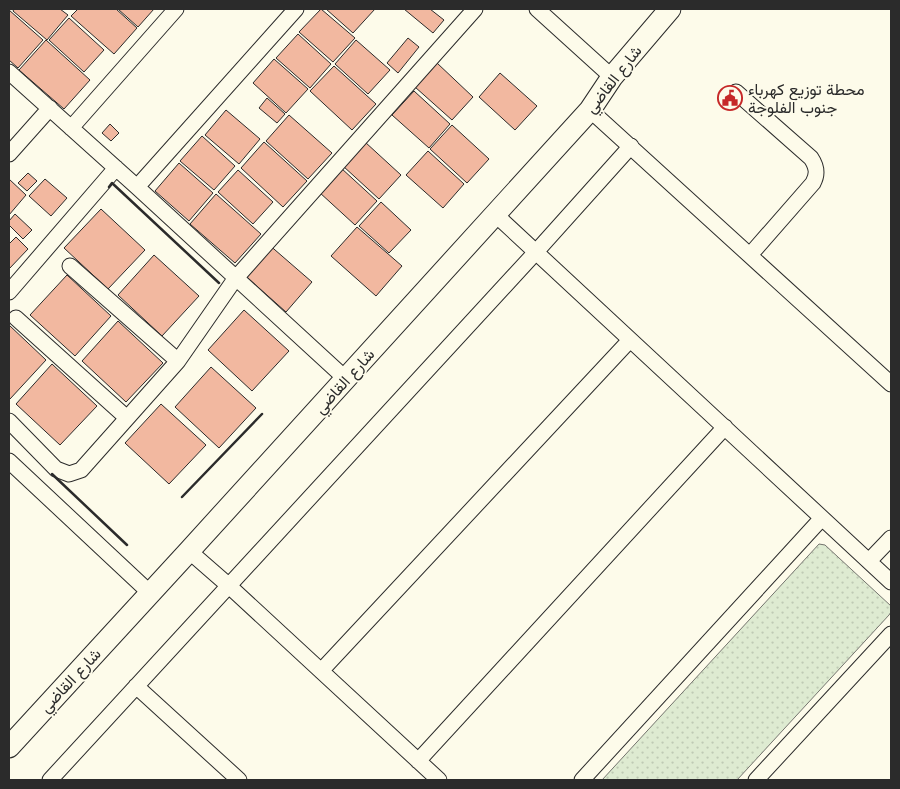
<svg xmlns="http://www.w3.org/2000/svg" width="900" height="789" font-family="Helvetica,Vazirmatn,sans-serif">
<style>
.park{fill:url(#park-dots);stroke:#74746e}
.building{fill:#f2b8a0;stroke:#2b2b2b}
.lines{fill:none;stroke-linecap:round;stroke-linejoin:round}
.minor-casing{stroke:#2b2b2b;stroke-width:17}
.secondary-casing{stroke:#2b2b2b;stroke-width:23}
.minor{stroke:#fdfbea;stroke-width:15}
.secondary{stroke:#fdfbea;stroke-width:21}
.wall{stroke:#2b2b2b;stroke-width:2.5}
.labels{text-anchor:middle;stroke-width:4;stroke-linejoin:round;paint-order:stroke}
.street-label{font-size:16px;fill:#2b2b2b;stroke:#fdfbea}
.poi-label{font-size:16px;fill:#2b2b2b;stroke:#fdfbea;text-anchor:start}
</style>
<defs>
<pattern id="park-dots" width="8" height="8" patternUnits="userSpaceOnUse" patternTransform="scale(1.25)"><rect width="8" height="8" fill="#deebd1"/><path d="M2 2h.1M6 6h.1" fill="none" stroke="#bfcab4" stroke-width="1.8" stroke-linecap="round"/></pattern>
</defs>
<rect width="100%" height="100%" fill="#fdfbea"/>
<path class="park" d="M819,544L825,545L891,606V612L889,615L737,780H602Z"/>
<path class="building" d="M14,9H60L68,15L47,40L13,11Z
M78,9H116L137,28L114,54L71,16Z
M118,9H154L138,27Z
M321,9L355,38L333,62L299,32Z
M326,9H375L353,33Z
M404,9H430L444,20L433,33Z
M9,10L43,40L18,68L9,60Z
M69,18L104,50L84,72L49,40Z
M298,34L331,64L310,88L276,58Z
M408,38L419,47L398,73L387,63Z
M46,40L90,80L64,109L19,70Z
M356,40L390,70L368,94L335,64Z
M274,59L308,89L286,113L253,83Z
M437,63L473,97L452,120L415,87Z
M334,66L376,104L352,130L310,91Z
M500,73L537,106L515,130L479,97Z
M414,91L450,124L429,148L392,115Z
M267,98L285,114L277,123L259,108Z
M226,110L260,139L239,164L205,135Z
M289,115L332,153L308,179L266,141Z
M110,124L119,133L111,141L102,133Z
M452,125L489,159L467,183L430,149Z
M202,136L235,166L214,190L180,161Z
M264,142L307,181L283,207L241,168Z
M365,142L401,175L379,199L343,166Z
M428,151L464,184L443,208L406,175Z
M179,163L213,193L189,221L155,191Z
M341,168L377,201L355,225L319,192Z
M238,170L273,202L253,224L218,192Z
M28,173L37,181L27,191L18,183Z
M9,179L26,195L9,215Z
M45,179L67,198L51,216L29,196Z
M216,194L261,234L235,263L190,224Z
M381,202L411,230L389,253L359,226Z
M101,209L145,250L108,289L64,248Z
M15,214L32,230L23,239L9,225V221Z
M357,227L402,266L376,296L331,256Z
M16,237L28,249L9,269V244Z
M267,243L312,282L286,312L241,272Z
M154,255L199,296L162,336L118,295Z
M67,275L111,316L75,356L30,315Z
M244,310L289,351L252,391L208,350Z
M118,321L163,363L126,402L82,361Z
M9,325L46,360L10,399L9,398Z
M52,364L97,406L60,445L16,404Z
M211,367L256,408L219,448L175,407Z
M161,404L206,445L169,484L125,443Z"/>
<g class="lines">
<defs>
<path id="minor" d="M537,9L612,77
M9,72L137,187L346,379
M736,92L811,158C817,167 818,174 813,183L750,255
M590,110L891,384
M71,128L176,9
M9,154L50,108
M137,187L296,9
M496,215L891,582
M70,266L178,361
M9,292L116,168
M16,318L127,418
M9,421L56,469L69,474L81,470L178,361L235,279L475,9
M9,461L150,593
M189,551L228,585L439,780
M869,561L891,538
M321,671L630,340
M136,686L239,780
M418,761L725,427
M50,780L535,253L631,146
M582,780L822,518
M756,780L891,634"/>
<path id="secondary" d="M9,747L189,551L590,110L612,77L670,9"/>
</defs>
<use href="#minor" class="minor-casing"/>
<use href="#secondary" class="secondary-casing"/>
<use href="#minor" class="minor"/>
<use href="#secondary" class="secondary"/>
<path class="wall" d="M109,187L112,183L219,283
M52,474L127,545
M182,497L262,414"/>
</g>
<defs>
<symbol id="civic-ring" viewBox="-11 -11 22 22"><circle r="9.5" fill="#fdfbea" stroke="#c62828" stroke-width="1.5"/><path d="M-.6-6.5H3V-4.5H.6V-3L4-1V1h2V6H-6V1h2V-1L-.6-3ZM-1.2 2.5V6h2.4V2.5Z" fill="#c62828"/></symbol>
</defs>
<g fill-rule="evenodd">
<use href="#civic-ring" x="716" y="84" width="28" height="28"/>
</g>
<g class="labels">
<g class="street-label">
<text transform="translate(613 79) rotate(-52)" y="6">شارع القاضي</text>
<text transform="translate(344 381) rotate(-48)" y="6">شارع القاضي</text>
<text transform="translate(70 680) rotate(-47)" y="6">شارع القاضي</text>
</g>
<g class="poi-label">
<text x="748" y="95">محطة توزيع كهرباء<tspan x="748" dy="18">جنوب الفلوجة</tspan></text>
</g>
</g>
<rect width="900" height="789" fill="none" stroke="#2b2b2b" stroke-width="20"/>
</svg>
